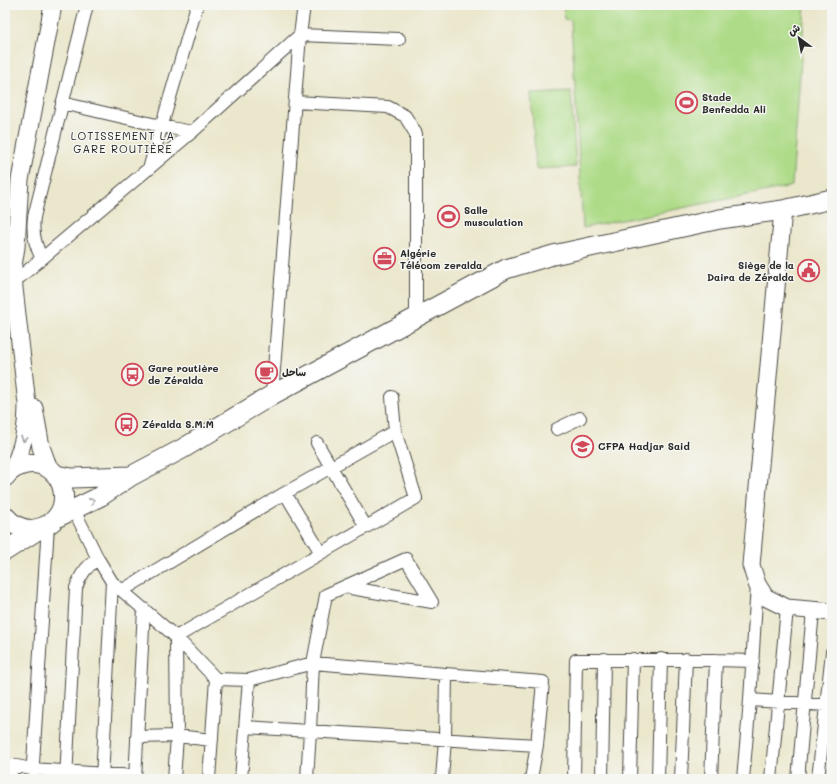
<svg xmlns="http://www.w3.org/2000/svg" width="837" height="784" font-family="Mali,'Playpen Sans Arabic',sans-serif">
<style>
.pitch{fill:#addb87;stroke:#6c8359}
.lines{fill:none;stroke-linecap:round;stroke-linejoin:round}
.street-casing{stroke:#484743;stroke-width:14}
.secondary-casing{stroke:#484743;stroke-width:19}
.primary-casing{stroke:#484743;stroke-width:21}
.street{stroke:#fff;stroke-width:12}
.secondary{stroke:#fff;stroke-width:17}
.primary{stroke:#fff;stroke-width:19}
.oneway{stroke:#a0a0a0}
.labels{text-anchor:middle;stroke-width:3;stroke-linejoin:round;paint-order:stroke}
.poi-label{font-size:10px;font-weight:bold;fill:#2b2b2b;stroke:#f6f6f2;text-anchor:start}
.neighbourhood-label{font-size:11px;letter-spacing:1px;fill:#2b2b2b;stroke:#f6f6f2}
</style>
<rect width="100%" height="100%" fill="#f6f6f2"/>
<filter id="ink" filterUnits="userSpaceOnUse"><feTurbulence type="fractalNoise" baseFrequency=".025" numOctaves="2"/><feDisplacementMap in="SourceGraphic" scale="8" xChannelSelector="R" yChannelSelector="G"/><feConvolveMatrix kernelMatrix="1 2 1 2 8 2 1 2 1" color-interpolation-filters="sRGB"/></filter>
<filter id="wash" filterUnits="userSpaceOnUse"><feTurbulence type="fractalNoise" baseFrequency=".012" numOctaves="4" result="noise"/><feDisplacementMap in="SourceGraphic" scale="16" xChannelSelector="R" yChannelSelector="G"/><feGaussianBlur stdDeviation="0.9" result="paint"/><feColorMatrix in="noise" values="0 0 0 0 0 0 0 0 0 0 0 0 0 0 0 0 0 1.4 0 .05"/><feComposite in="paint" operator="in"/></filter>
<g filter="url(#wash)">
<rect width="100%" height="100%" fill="#ebe7cc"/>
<path class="pitch" d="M563,5H805L792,186L583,228L571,20L564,19Z
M571,91L576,167L536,169L531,93Z"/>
</g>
<g filter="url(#ink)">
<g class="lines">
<defs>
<path id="street" d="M295,102L388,107L405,116L416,134V319
M62,103L161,126L192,132
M149,169L197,5
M42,258C34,244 32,232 34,217L87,5
M20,277L192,132L300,35L399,39
M272,395L300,35L304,5
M557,429L580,418
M317,443L366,527
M285,493L321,553
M74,510L98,559L112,582L176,637L216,679L249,680L313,663L543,682L537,745L531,779
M123,590L285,493L395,431
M750,700L826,705
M245,727L537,745
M137,737L177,736L212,740
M5,762L13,779
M6,764L32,769L135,776
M32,779L48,525
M66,779L76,588C80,575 86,566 98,559
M102,779L112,582
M135,779L144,609
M174,779L177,736L176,637L416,498L395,431L392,397
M209,779L216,679
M241,779L249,680
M307,779L310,731L313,663L326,595L406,559L432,602L345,587
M442,779L445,739L446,674
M574,779L576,660H716L753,661
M602,779L604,659
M630,779L633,659
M658,779L661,659
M681,779L686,659
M711,779L716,660
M743,779L750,700L757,584
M771,779L787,608
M798,779L813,611
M818,779L832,652"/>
<path id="secondary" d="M783,210L751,565L757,584L765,597L787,608L832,612
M34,408L41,447L49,469
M13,469C23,446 27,429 27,404L14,288L13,266L16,247L20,180L53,5"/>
<path id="primary" d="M56,475L72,478L131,476
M5,477C10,470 17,466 26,464C69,458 79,522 35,529C24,531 12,525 5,516
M56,518L101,496L131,476L182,449L272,395L506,269L553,255L720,219L783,210L832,199
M5,551L41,528"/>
</defs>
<use href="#street" class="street-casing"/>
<use href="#secondary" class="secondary-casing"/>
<use href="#primary" class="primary-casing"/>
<use href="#street" class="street"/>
<use href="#secondary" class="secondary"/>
<use href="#primary" class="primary"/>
</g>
<defs><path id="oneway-chevron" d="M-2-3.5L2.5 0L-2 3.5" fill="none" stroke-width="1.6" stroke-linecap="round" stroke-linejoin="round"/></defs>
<g class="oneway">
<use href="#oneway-chevron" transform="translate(24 439) rotate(104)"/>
<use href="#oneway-chevron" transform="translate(92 501) rotate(-28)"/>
</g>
</g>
<defs>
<symbol id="stadium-ring" viewBox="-11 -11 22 22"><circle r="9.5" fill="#f6f6f2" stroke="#d1495b" stroke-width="1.5"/><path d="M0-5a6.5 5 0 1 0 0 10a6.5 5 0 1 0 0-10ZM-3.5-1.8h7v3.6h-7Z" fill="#d1495b"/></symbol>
<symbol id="office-ring" viewBox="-11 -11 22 22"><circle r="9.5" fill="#f6f6f2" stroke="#d1495b" stroke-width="1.5"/><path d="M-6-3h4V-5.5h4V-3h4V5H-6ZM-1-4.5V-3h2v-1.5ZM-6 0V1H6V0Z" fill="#d1495b"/></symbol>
<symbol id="civic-ring" viewBox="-11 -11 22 22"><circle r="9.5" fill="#f6f6f2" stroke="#d1495b" stroke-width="1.5"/><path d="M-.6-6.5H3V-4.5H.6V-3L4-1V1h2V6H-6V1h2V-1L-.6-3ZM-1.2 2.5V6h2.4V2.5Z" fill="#d1495b"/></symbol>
<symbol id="cafe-ring" viewBox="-11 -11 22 22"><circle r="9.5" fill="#f6f6f2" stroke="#d1495b" stroke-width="1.5"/><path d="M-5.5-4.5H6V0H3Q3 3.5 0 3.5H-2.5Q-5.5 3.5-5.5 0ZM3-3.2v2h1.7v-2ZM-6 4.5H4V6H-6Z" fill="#d1495b"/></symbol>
<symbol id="bus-ring" viewBox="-11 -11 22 22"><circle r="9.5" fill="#f6f6f2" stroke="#d1495b" stroke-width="1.5"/><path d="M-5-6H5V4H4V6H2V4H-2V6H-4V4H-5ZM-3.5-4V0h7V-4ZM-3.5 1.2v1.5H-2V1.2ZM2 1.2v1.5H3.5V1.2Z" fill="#d1495b"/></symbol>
<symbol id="university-ring" viewBox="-11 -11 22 22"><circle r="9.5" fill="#f6f6f2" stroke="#d1495b" stroke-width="1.5"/><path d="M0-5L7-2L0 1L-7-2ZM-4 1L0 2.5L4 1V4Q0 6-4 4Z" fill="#d1495b"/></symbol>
</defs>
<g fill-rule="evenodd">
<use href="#stadium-ring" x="674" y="90" width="25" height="25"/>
<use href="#stadium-ring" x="436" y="204" width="25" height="25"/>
<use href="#office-ring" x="372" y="246" width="25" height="25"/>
<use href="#civic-ring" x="796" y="258" width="25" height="25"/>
<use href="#cafe-ring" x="254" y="360" width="25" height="25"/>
<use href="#bus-ring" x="120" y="362" width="25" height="25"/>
<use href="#bus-ring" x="114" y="412" width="25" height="25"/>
<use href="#university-ring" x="570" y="434" width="25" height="25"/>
</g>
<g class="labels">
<g class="poi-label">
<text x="702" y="101">Stade<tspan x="702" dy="12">Benfedda Ali</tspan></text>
<text x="464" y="214">Salle<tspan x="464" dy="12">musculation</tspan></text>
<text x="400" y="257">Algérie<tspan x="400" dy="12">Télécom zeralda</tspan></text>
<text x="794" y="269" text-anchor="end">Siège de la<tspan x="794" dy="12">Daira de Zéralda</tspan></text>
<text x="148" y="372">Gare routière<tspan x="148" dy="12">de Zéralda</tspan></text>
<text x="282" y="376">ساحل</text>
<text x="142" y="428">Zéralda S.M.M</text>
<text x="598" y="450">CFPA Hadjar Said</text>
</g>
<g class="neighbourhood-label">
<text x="123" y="140">LOTISSEMENT LA<tspan x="123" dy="13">GARE ROUTIÈRE</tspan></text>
</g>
</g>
<rect width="837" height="784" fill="none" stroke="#f6f6f2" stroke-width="20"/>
<g transform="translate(799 38) rotate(328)" stroke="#f6f6f2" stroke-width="3" paint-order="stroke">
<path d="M0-3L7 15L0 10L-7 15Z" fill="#2b2b2b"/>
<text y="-6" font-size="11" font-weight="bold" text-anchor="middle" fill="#2b2b2b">ش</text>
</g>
</svg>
